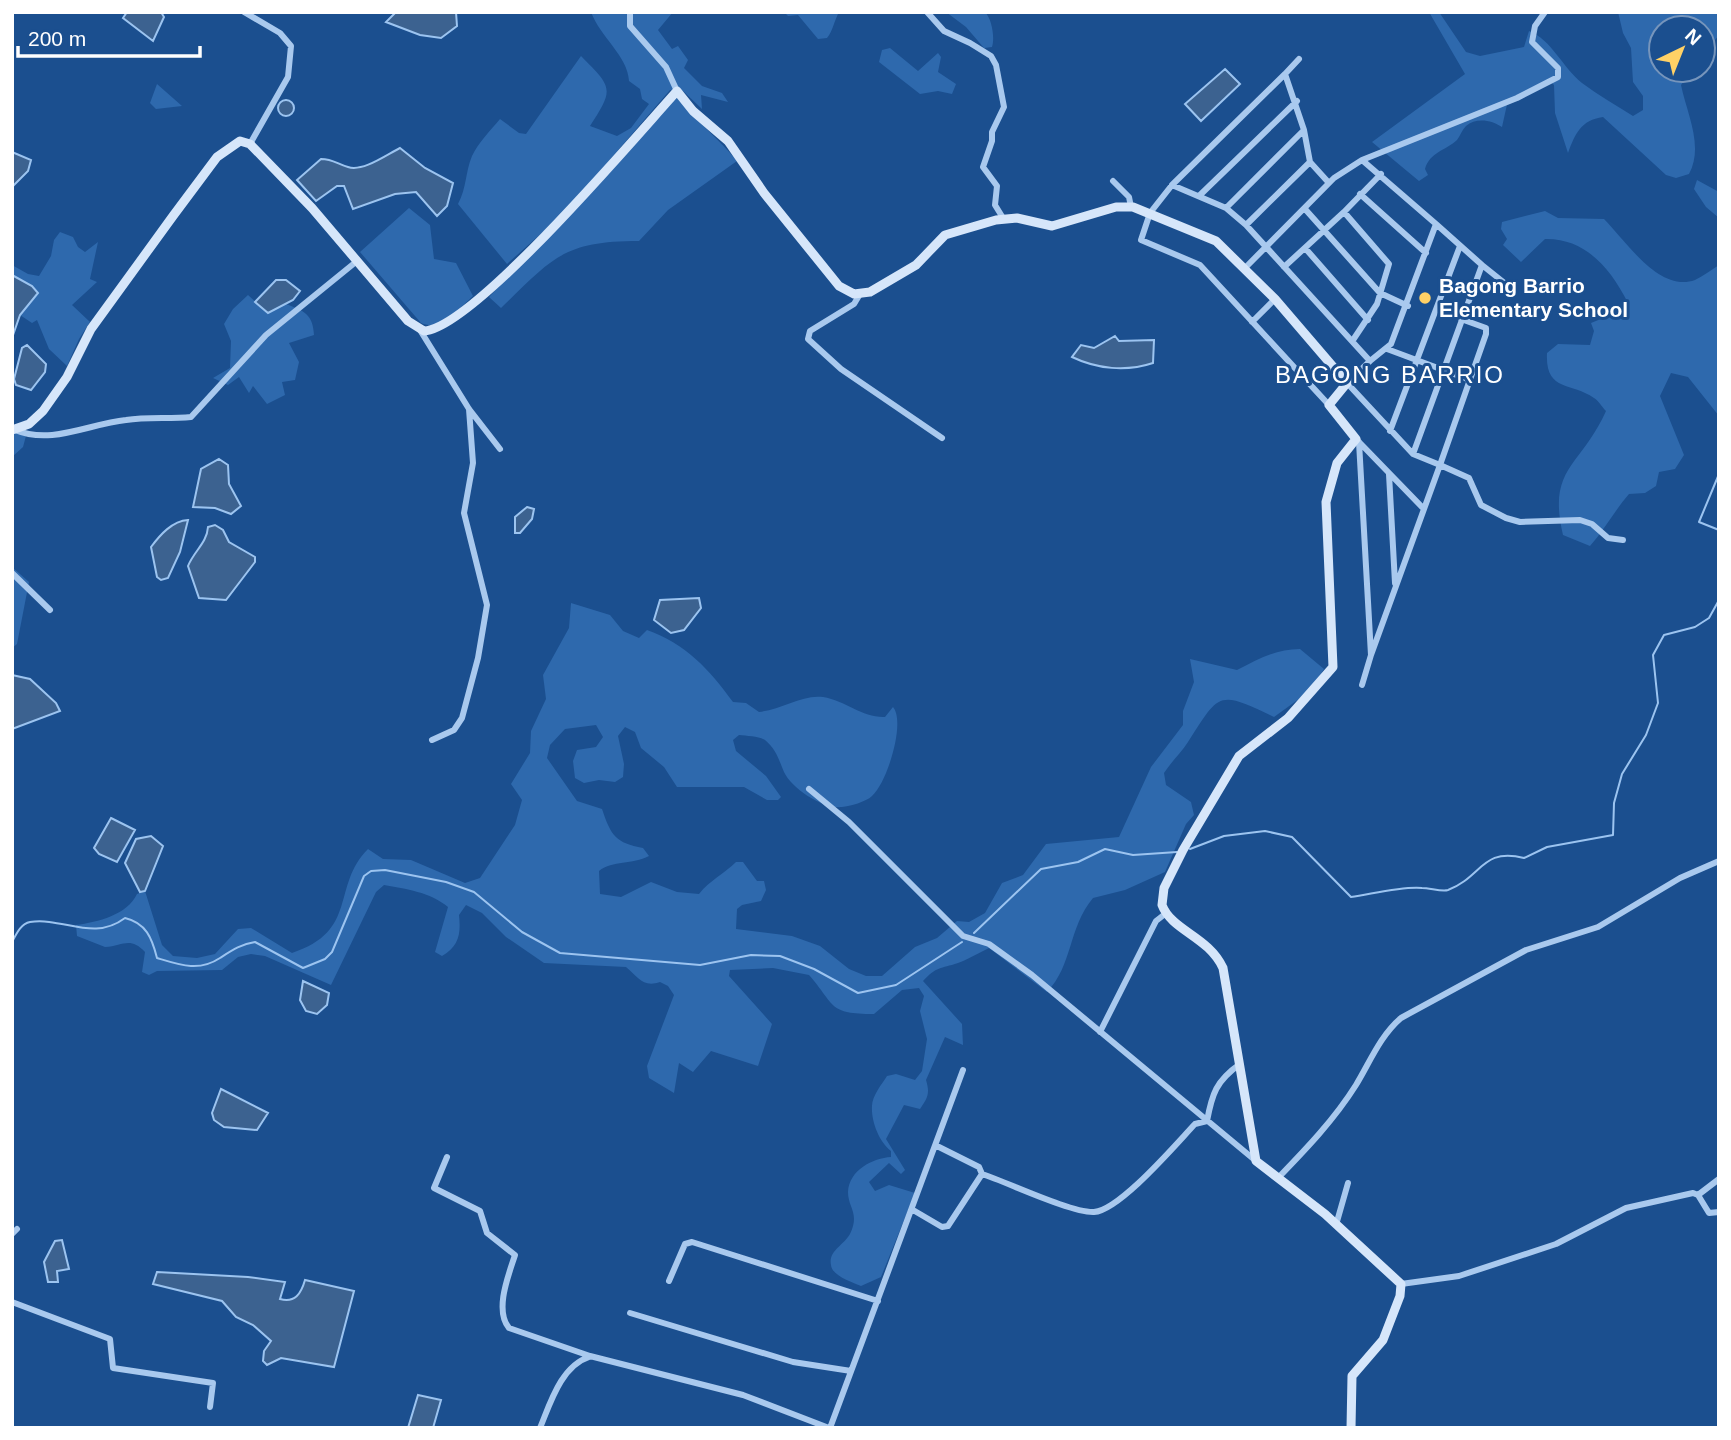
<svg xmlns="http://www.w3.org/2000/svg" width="1731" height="1440" font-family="Helvetica,sans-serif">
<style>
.green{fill:#2e69ad}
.water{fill:#3c6290;stroke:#9cc4f0;stroke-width:2}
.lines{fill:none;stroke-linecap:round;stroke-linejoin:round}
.stream{stroke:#9cc4f0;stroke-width:2}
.street{stroke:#a9c9ee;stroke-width:6}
.secondary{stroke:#d6e6fa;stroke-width:9}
.poi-dot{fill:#ffd166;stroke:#1b4f8f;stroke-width:2.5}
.labels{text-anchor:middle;stroke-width:6;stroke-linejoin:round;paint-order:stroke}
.poi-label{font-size:21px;font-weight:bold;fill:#fff;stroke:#1b4f8f;text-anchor:start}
.quarter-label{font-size:24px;letter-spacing:2px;fill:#fff;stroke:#1b4f8f}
</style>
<rect width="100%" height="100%" fill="#1b4f8f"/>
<path class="green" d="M591,12H673L658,30L672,49L678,46L688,60L684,68L702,86L722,93L728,102L701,95L702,109L683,91L670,90L563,214L507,264L458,204C467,187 465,173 472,156C478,143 491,130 500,119L519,133L526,134L581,56C613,88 614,89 590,126L617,136L631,128L649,104L642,99L640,89L629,81C628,56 600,37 591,12Z
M784,12H839C834,21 833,31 827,38L818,39L798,15L788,16Z
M946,12H985C992,19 995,38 992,47L984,48L966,27Z
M1429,12H1439L1466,52L1480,56L1524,47L1529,31C1551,39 1563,68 1582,83C1598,95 1616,105 1633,116L1643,110V96L1633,82L1631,48L1623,33L1618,12H1719V35L1703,55V28H1661V70H1692L1681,85C1687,114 1704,146 1689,174L1676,178L1666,175L1603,117C1581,120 1575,134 1568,153L1555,113L1554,85L1549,80L1508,100L1502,127C1492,120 1476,117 1466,126C1462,130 1460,136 1457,140C1445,151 1430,152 1425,169L1428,175L1419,181L1372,142L1465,74Z
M890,48L918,71L938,53L941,57L938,72L956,84L952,94L938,91L920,94L879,62L882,50Z
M157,84L182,106L156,109L150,103Z
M677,97C695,120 718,138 737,161L668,210L639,241C563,241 553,258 501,308L489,297Z
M1697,180L1719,192V218L1706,207L1694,189Z
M409,208L430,225L434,259L456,263L473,296C458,309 442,332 421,323L360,252Z
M1545,211L1558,218L1604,219C1626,241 1659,293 1695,280C1703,276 1711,270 1719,265V416L1688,377L1671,373L1660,396L1684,455L1675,469L1659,472L1656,486L1645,493L1629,494C1615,510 1605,529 1590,546L1563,535C1547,467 1581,467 1606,411C1602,407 1599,401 1594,398C1571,382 1545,392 1547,353L1558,344L1590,345L1594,331L1591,323L1613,314L1627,301C1610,268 1585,238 1545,239L1521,262L1503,245L1507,239L1501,229L1502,222Z
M60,232L73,237L78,247L85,252L98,242L90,279L97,282L72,305L90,322L79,339L67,366L49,349L37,320L32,323L20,315L38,293L32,286L12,275V265L28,274L39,276L51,256L54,240Z
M248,295L268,313L286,304C304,311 313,314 314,335L289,343L299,362L295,380L282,382L285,395L267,404L253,386L249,393L239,377L228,385L213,378L230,368L231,341L224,324L233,309Z
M27,432L23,447L12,457V433Z
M12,567L29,582L17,644L12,648Z
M571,603L610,615L623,631L639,638L647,630C686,644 709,669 733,702L746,703L759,712C780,710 803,694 823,697C846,701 863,718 885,717L893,707C906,722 887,783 872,796C866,802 850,806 842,807C823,809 792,789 784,772C779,760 776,749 765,740C759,736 747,736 739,735L733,740L736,751L766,776L781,797L778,800H767L744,787H677L664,767L641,748L635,732L625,727L618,736L624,764L623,777L615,782L599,780L584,783L575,778L573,761L577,750L596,747L603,737L596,725L565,729L550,745L547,758L577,801L602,809C611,836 616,843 643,848L649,856C632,865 613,860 599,871L600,894L621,897L651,882L677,892L699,894C710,880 724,874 736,862H743L757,881H764L766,890L761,901L742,905L737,909L736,929L792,936L820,946L849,969L866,976H882L915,947L937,938L957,921L969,922L985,913L1002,883L1023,875L1046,844L1119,837L1151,767L1183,725V711L1194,682L1190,659L1237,670C1258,659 1276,649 1300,649L1324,669L1310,691L1274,717C1218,690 1220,692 1188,742C1181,753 1171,762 1164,773L1166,785L1191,802L1194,815L1186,824L1165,872L1125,890L1093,898C1068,928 1073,965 1047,992L989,948C981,952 964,961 958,963C940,969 937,966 923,981L962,1024L963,1045L945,1037L926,1080C930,1093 928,1098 920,1109L904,1105L886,1139L905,1170L901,1174L889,1163L869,1182L875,1191L889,1185L915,1193L881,1277L861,1286C852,1282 832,1276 831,1265C828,1251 844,1245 850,1234C860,1213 848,1208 848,1192C849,1170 873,1158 891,1157V1151C879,1142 871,1121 872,1106C872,1096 882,1084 887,1076L896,1074L915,1080L922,1071L927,1039L920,1011L924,996L919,988L902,990L874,1014C828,1014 836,1006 809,975L773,968L730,970L729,976L772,1024L758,1066L711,1051L693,1072L679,1063L674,1093L649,1078L647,1066L674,995L668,986L660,982C643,988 638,977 626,967L544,963L506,937L482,913L466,905L459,915C461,934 459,946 442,956L435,952L448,907C430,892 406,889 384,885L376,892L331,985L265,956L251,954L238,957L222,970L157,971L149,975L142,972L145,952C130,936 123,946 105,947L77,936L76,925C98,922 127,915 137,894L145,891L162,945L173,956L197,958L215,954L238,929L251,928L292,953C359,931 331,886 368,849L383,859L411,860L465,883L480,878L515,825L522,800L511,784L530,753L531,731L546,699L543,675L569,628Z"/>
<path class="water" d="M127,12H161L164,17L153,41L123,18Z
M396,12H456L457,26L441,38L420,35L386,22Z
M1225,69L1240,84L1201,121L1185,104Z
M278 108a8 8 0 1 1 16 0a8 8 0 1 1-16 0Z
M400,148L425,168L453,183L447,206L437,216L416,192L395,194L353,209L344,186H337L316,201L297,180L321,159C333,159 337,164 348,167C363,172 386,155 400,148Z
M12,152L31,160L28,171L12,187Z
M12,275L32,286L38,293L20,315L12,338Z
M276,280H286L300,291L293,300L268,313L255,302Z
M1115,336L1119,341L1154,340L1153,363C1126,372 1097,369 1072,357L1081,345L1094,348Z
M27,345L46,364L45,372L31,390L16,385L14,379L22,348Z
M219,459L228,465L229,484L241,506L231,514L215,508L193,507L201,469Z
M527,507L534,509L532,519L520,533H515V517Z
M188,520L180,552L168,578L161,580L157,577L151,547C160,535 172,521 188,520Z
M215,525L223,530L229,542L255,557V562L226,600L199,598L188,566C194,551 207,543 208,527Z
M699,598L701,608L684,630L671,633L654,620L660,600Z
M12,675L30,679L56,703L60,711L12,729Z
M111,818L135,830L117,862L99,854L94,848Z
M151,836L163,846L145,891L140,892L125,863L136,839Z
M303,981L329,993L327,1005L317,1014L306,1011L300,1000Z
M221,1089L268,1113L257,1130L224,1127L214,1120L212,1113Z
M62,1240L69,1269L57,1271L58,1282H48L44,1262L55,1241Z
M157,1272L248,1277L285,1282L280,1299C295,1303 301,1294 305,1280L354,1291L334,1367L281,1358L267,1365L263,1361L264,1351L271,1341L253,1325L236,1317L222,1301L153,1284Z
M418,1395L441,1400L433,1428H408Z"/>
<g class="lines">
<path class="stream" d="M1719,474L1699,522L1719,530
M1190,849L1224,836L1265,831L1292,837L1351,897C1372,894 1402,886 1422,888C1430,888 1442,892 1448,890C1482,877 1482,847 1524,858L1547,847L1613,835L1614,803L1622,774L1646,735L1658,703L1653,655L1664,635L1695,627L1709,618L1719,600
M974,933L1041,869L1078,862L1105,849L1133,855L1177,852
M12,942C16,935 20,924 30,922C64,917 93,942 125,918C146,923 152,938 157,958C180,965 199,972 220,958C231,951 241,944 255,942L303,968L325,959L332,952L364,876L371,871L385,870L446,882L474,892L522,932L560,953L700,965L751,955L780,956L814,969L858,993L896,985L962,942"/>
<path class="street" d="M244,12L280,33L291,46L288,77L250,144
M630,12V26L666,67L677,91
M927,12L944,31L970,43L991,56L996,65L1004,107L992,132V141L983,167L997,186L995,205L1003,218
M1285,74L1299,59
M1362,160L1517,98L1558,77V68L1532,42L1535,26L1545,12
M1310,162L1329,183
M1113,181L1129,197L1131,207
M1172,185L1285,74L1304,130
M1360,194L1426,253
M1199,196L1297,101
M1226,208L1304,130L1310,162L1246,225
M1305,209L1380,293L1408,306
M1344,212L1381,174
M1305,248L1368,320
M1482,265L1507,285
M1284,267L1344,212L1389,264L1377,304L1353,340
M1245,268L1334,178L1362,160L1436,224L1391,344L1370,361
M860,294L854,304L810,331L808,339L841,369L942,438
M1461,319L1486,328V334L1440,465L1469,478L1481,505L1506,518L1520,522L1580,520L1592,524L1608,538L1623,540
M1252,322L1275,299
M420,330L469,409L500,449
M1387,349L1470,380
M1329,405L1200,265L1141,240L1150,213L1172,185L1226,208L1246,225L1370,361L1347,383L1413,454L1440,465L1371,655L1359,442
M15,430C52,445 88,424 126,420C147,417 170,419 191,417L266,335L357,261
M1390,431L1460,246
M1359,442L1423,508
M1413,454L1482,265L1436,224
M1389,474L1395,583
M12,573L50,610
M1362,685L1371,655
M432,740L454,730L462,718L478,658L487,605L464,513L473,463L469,409
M809,789L849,822L963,936L989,944L1032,975L1256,1161
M1100,1032L1156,921L1165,914
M937,1146L979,1167L982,1174
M447,1157L434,1188L480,1211L487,1233L515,1255C509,1274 494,1310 509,1328L590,1356L743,1395L829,1428
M1278,1178C1306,1149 1334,1120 1356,1085C1370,1062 1380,1036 1401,1018L1526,950L1598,927L1680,878L1719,861
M1698,1195L1719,1179
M913,1210L942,1227L948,1226L982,1174C1007,1182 1071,1213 1094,1212C1120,1210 1176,1144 1195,1124L1207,1121C1212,1094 1216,1081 1240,1064
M1336,1225L1348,1183
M12,1234L17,1229
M669,1281L685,1244L692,1242L878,1301
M1401,1284L1459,1276L1556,1244L1626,1208L1693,1193L1698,1195L1709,1213L1719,1212
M12,1302L110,1339L113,1368L213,1383L210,1407
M630,1313L793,1362L851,1371
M540,1428C550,1404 561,1366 589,1357
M830,1428L963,1070"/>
<path class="secondary" d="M12,430L29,424L43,411L67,377L91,329L173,216L217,157L240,141L250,144L312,208L408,321L424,331C474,328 636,136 677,91L693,111L728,141L764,193L839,286L854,294L870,292L916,265L945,235L996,220L1017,218L1052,226L1116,207H1133L1216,241L1275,299L1347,383L1329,405L1356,439L1337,463L1326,502L1333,667L1288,718L1239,756L1183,850L1164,888L1162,905C1172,931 1208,936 1223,968L1256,1161L1325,1214L1401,1284L1400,1296L1383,1340L1352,1376L1351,1428"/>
</g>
<circle class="poi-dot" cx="1425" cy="298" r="7"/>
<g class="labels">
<g class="poi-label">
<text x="1439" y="293">Bagong Barrio<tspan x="1439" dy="24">Elementary School</tspan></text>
</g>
<g class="quarter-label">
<text x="1390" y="383">BAGONG BARRIO</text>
</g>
</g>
<rect width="1731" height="1440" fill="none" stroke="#ffffff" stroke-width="28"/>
<g transform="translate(1682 49) rotate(43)"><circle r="33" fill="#1b4f8f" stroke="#7695bc" stroke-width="2"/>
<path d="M0-5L12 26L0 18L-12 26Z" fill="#ffd166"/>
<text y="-10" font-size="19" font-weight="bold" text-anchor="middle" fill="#ffffff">N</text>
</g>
<path d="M18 46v10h182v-10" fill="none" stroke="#ffffff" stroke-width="3.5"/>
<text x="28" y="46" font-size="21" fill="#ffffff" stroke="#1b4f8f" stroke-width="5" paint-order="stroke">200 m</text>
</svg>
